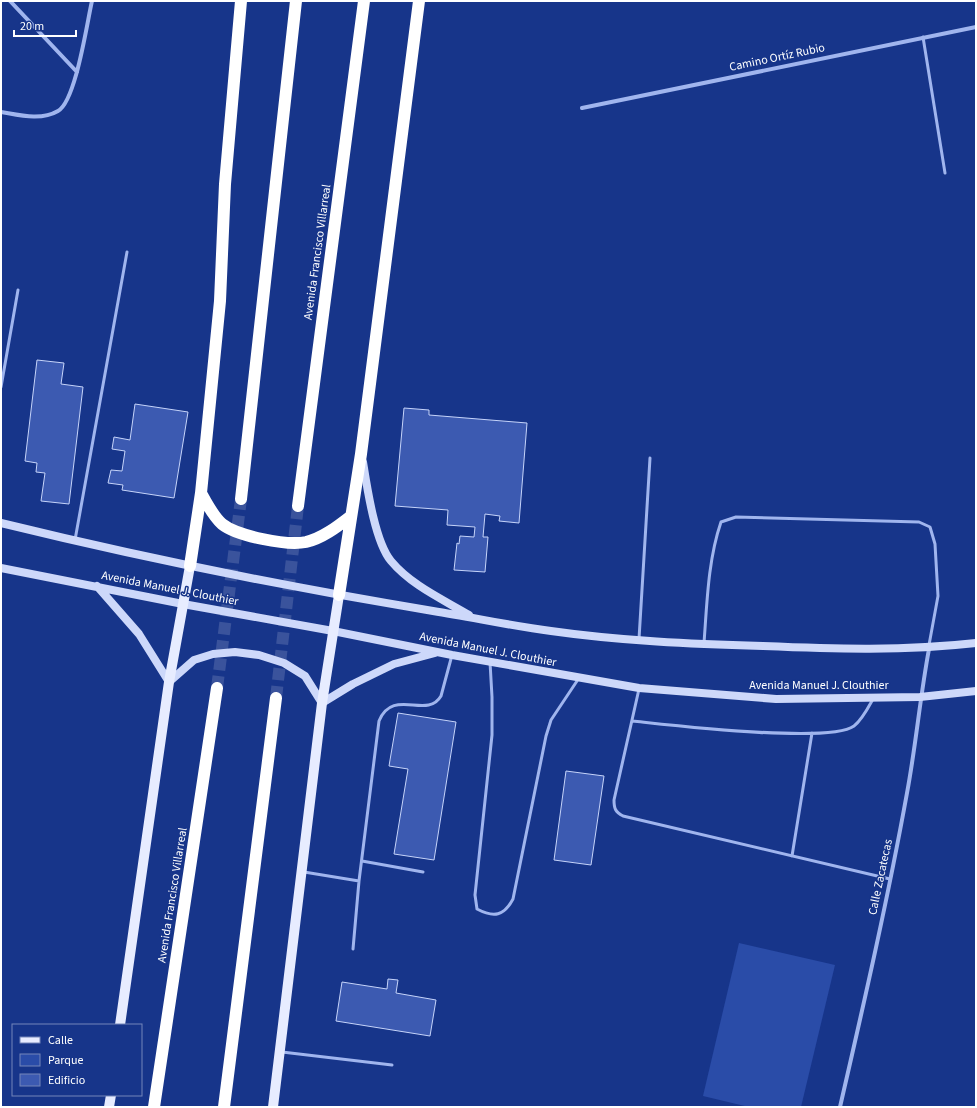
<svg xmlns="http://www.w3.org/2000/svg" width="977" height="1108" font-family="'Source Sans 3',sans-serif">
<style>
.green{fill:#2a4ca8}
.building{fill:#3c5ab1;stroke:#c6d4fa}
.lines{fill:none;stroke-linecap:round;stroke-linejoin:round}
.highway-tunnel{stroke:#3a539c;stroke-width:12;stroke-dasharray:12 6;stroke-linecap:butt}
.lane{stroke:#a0b5ee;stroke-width:3}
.street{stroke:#a0b5ee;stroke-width:4}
.secondary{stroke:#cdd8fa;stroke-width:8}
.primary{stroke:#e7ecff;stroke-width:10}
.highway{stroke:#fff;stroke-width:12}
.labels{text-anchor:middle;stroke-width:3;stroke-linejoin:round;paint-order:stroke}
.street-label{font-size:12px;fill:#fff;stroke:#17358a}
</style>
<rect width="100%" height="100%" fill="#17358a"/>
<path class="green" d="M739,943L835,965L801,1107H749L703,1096Z"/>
<path class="building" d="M37,360L64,363L61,384L83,387L69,504L41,501L45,473L36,472L37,463L25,461Z
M135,404L188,412L174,498L122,490L123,485L108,483L111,470L122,471L125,451L112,449L114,437L130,440Z
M404,408L429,410V415L527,423L519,523L499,521L500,516L485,514L483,537H488L485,572L454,570L457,543L459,544L460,536L474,537L475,527L447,525L448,510L395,506Z
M398,713L456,722L434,860L394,854L408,769L389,766Z
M566,771L604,776L591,865L554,860Z
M388,979L398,980L396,993L436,1000L430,1036L336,1021L342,982L387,989Z"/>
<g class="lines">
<path class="highway-tunnel" d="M217,688L241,499
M276,698L298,506"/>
<path class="lane" d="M923,37L945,173
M1,387L18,290
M75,540L127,252
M639,639L650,458
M704,643C707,603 708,560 721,522L736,517L919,522L930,527L935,544L938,596L929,645
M490,662L492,697V735L475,895L477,909C494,918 504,916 513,899L546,736L551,720L579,678
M639,689L614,800C614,808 615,812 623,816L890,879
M633,721C671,725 829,744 854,726C862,720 868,708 873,699
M792,856L812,733
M362,861L423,872
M304,872L359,881
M353,949L359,881L379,721C393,687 427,720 441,696L452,655
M282,1052L392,1065"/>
<path class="street" d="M10,1L77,72
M582,108L976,27
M1,112C19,115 41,121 58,111C76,101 87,22 92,1
M840,1107C864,1003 888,898 907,793C916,745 920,697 929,649"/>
<path class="secondary" d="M363,462C367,487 375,542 391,561C411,585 442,599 469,615
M1,523C144,558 288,587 433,611C472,617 511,626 551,631C621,641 692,644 763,646C834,649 905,651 976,643
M1,568L183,604L333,631L452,655L639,688L776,699L920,697L976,691
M97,586L139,634L169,682L194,660L213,654L235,652L259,655L284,663L305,676L322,703L353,684L394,664L435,653"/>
<path class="primary" d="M120,1025L169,682L190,566
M109,1107L111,1095
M273,1107L322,703L339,595"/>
<path class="highway" d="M201,493C207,504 213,516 222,524C237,536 287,546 306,542C323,538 338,526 351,516
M241,499L296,1
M298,506L364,1
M190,566L201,493L220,301L225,184L241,1
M339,595L361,454L419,1
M154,1107L217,688
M224,1107L276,698"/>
</g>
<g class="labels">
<g class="street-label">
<text transform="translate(777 57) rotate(-12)" y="4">Camino Ortíz Rubio</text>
<text transform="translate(317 252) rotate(-82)" y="4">Avenida Francisco Villarreal</text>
<text transform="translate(170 588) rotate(11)" y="4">Avenida Manuel J. Clouthier</text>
<text transform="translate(488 649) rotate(11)" y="4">Avenida Manuel J. Clouthier</text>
<text x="819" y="689">Avenida Manuel J. Clouthier</text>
<text transform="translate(880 877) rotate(-78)" y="4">Calle Zacatecas</text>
<text transform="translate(172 895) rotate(-81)" y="4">Avenida Francisco Villarreal</text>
</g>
</g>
<rect width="977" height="1108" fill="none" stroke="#ffffff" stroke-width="4"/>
<rect x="12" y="1024" width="130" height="72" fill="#17358a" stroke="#7486b9"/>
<rect x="20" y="1037" width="20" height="6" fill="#e7ecff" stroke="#7486b9"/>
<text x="48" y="1044" font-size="12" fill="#ffffff">Calle</text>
<rect x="20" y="1054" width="20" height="12" fill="#2a4ca8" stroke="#7486b9"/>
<text x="48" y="1064" font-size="12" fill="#ffffff">Parque</text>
<rect x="20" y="1074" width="20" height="12" fill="#3c5ab1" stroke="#7486b9"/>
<text x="48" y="1084" font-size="12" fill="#ffffff">Edificio</text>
<path d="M14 30v6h62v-6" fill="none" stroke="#ffffff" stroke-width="2"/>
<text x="20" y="30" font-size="12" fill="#ffffff" stroke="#17358a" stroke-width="3" paint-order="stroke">20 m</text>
</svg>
